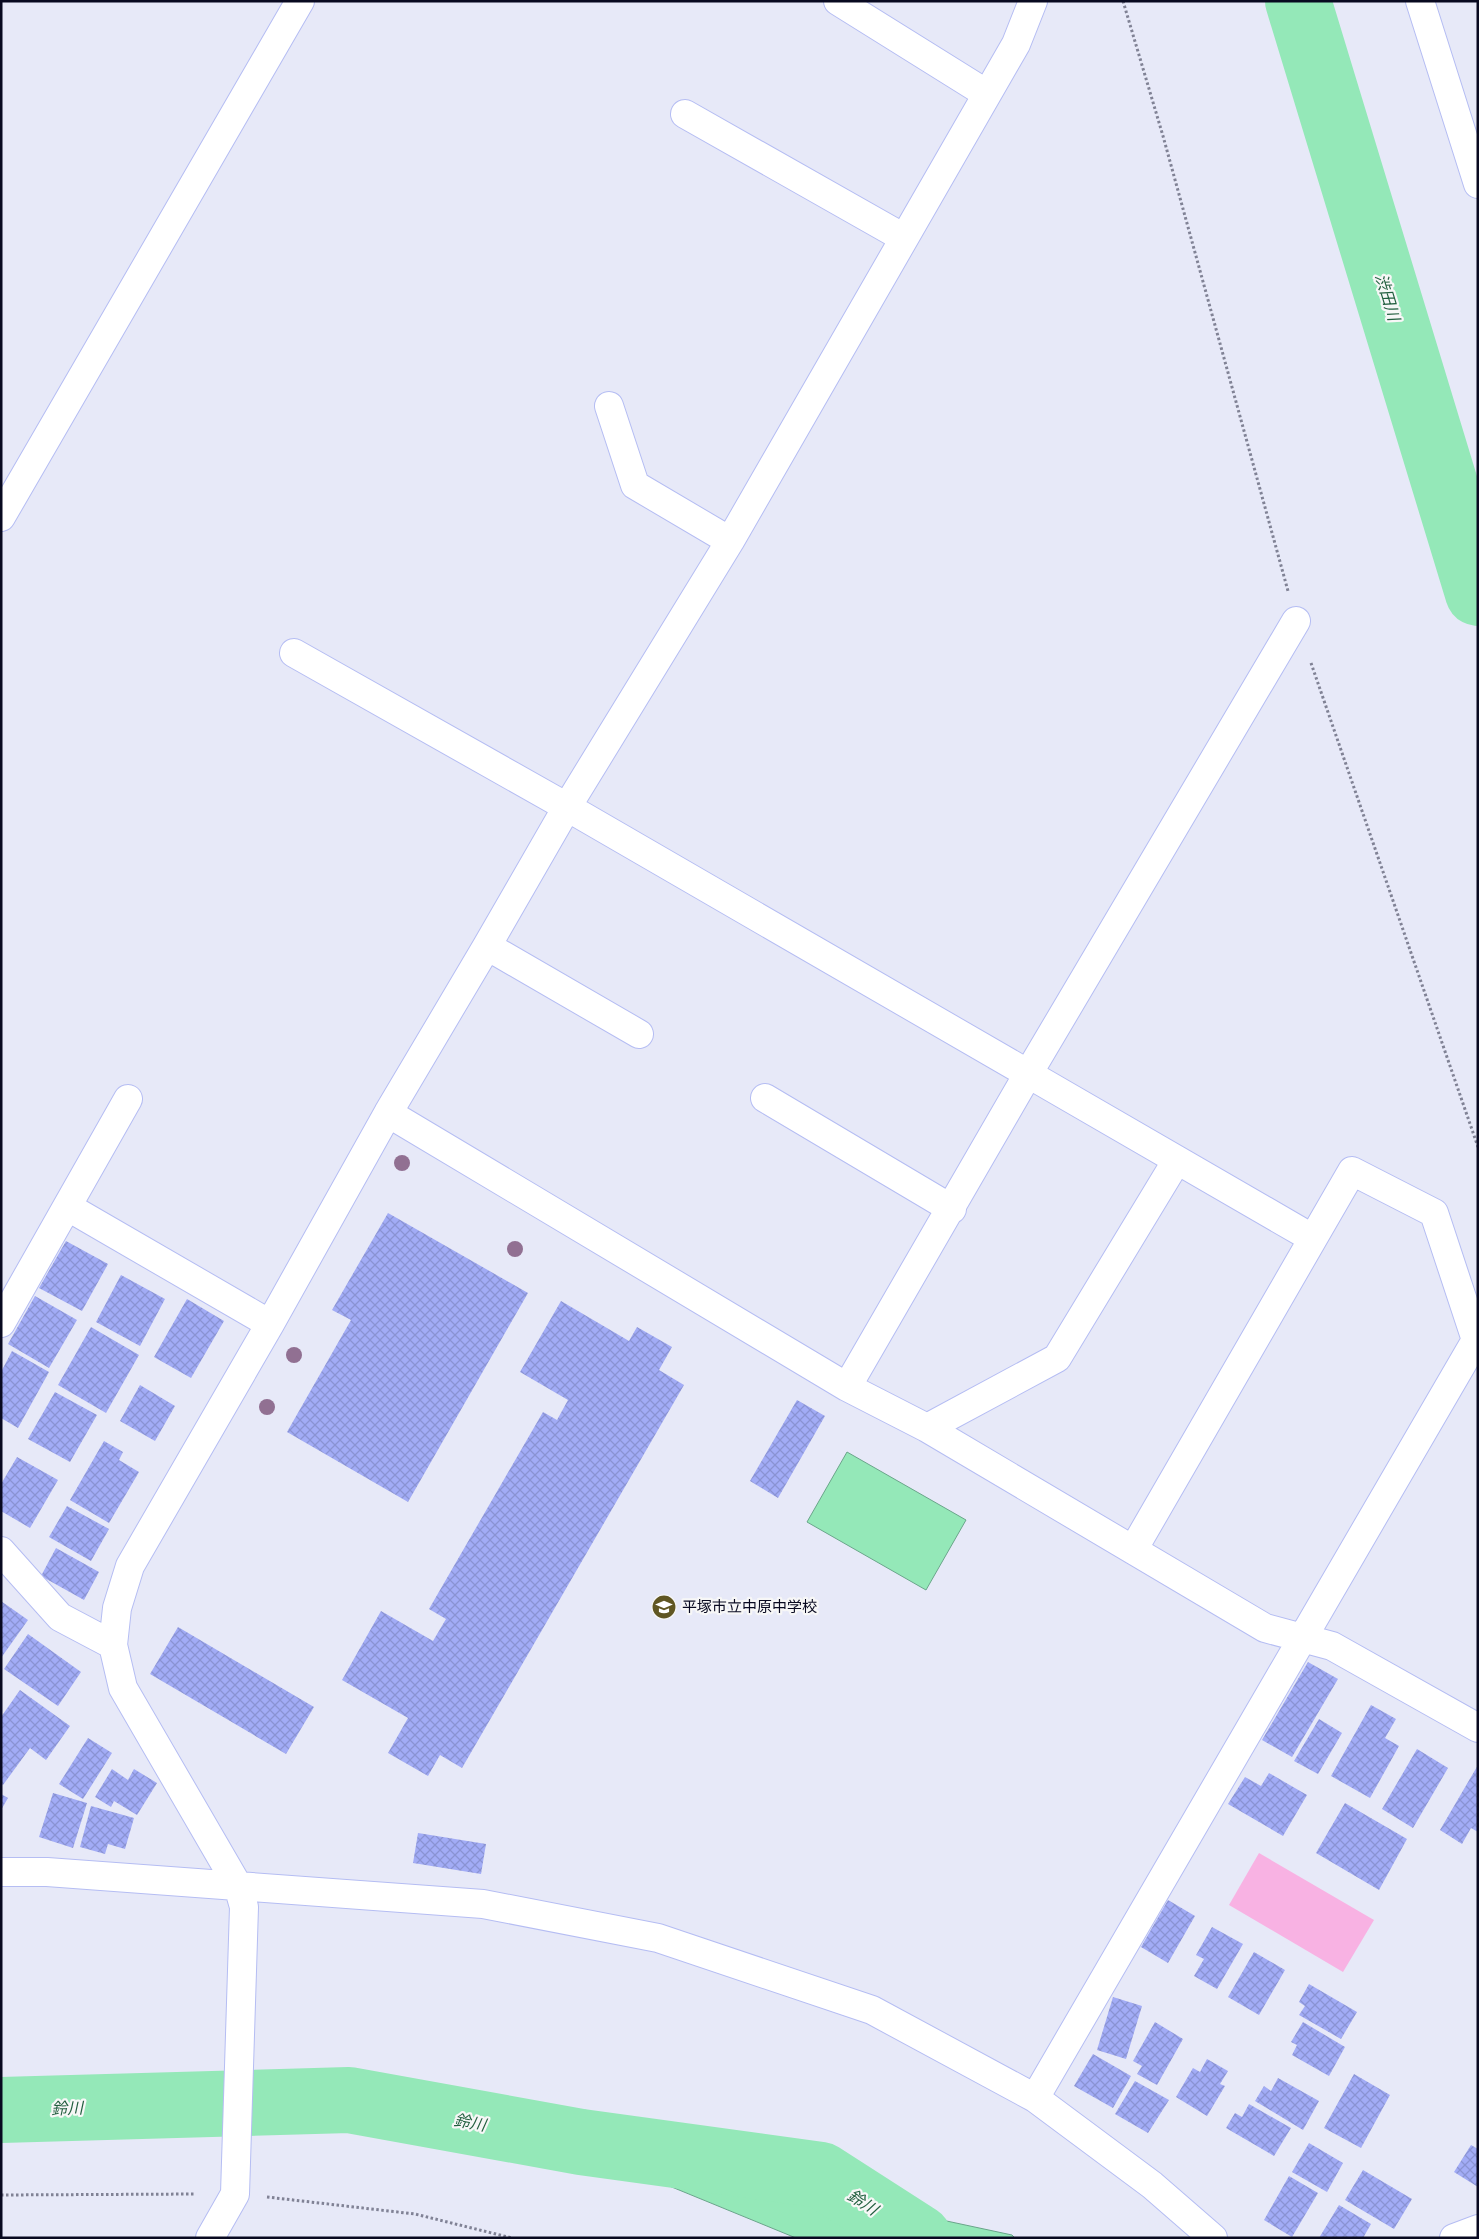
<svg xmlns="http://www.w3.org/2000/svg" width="1479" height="2239" font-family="Poppins,'Noto Sans JP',sans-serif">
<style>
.park{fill:#f8b2e3}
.water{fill:#94e8b8;stroke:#6aa58a}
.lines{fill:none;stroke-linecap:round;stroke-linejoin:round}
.river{stroke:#94e8b8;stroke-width:66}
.building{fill:url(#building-cross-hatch)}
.minor-casing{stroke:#b5bdf3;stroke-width:30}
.path{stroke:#808295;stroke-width:3;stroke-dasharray:2.5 2.5;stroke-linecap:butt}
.minor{stroke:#fff;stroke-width:28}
.tree{fill:#917092}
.labels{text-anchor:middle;stroke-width:4.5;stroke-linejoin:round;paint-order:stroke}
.poi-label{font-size:15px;fill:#080920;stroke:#f7f7f7;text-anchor:start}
.water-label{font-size:16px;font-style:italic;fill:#225f3f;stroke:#f7f7f7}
</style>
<defs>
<pattern id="building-cross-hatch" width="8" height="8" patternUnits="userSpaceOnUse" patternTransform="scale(1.25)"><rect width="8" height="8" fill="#a2acf6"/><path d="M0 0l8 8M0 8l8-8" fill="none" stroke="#8a93d3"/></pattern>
</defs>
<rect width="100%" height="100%" fill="#e7e9f8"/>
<path class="park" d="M1259,1853L1374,1920L1343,1972L1229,1905Z"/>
<path class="water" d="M847,1452L966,1520L926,1590L807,1522Z
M545,2135L1012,2235L1015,2238H796Z"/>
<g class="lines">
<path class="river" d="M1298,1L1478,593
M1,2110L349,2100L581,2142L821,2175L919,2238"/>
</g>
<path class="building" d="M388,1213L528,1293L408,1502L287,1432L351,1320L332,1310Z
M66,1241L108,1264L82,1311L39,1288Z
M121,1275L165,1299L140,1346L96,1322Z
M35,1296L77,1320L49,1368L8,1344Z
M187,1299L224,1321L191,1378L154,1357Z
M561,1301L629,1341L637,1327L672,1347L659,1370L684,1385L462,1768L440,1755L428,1776L388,1753L408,1718L342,1680L381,1611L433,1641L446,1619L429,1609L543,1412L557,1420L568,1400L520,1372Z
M91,1327L139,1355L106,1413L58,1385Z
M12,1351L49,1372L18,1428L1,1418V1372Z
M140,1385L175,1406L155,1441L120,1421Z
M55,1392L97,1415L70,1462L28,1439Z
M797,1400L825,1416L778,1498L750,1481Z
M104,1441L123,1452L119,1460L139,1472L109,1523L70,1500Z
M17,1457L58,1480L30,1528L1,1511V1484Z
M67,1506L109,1529L91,1561L49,1537Z
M56,1548L99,1572L84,1600L41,1576Z
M1,1601L28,1620L1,1658Z
M178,1627L314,1707L286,1754L150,1674Z
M28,1634L81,1672L58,1706L4,1669Z
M1308,1662L1338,1679L1292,1757L1262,1740Z
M20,1690L70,1726L46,1760L30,1748L3,1785L1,1784V1717Z
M1371,1705L1396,1719L1385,1738L1399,1746L1370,1798L1331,1776Z
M1319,1719L1342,1733L1318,1774L1294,1761Z
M88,1738L112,1753L83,1799L59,1784Z
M1417,1749L1448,1768L1413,1828L1382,1809Z
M1478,1765V1832L1471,1828L1462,1844L1440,1830Z
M112,1769L128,1780L134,1769L157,1783L137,1815L114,1801L111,1807L95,1797Z
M1269,1773L1307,1795L1283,1836L1228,1804L1245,1777L1261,1786Z
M53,1793L87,1803L73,1848L39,1837Z
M1,1794L8,1798L1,1810Z
M1345,1803L1407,1839L1379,1890L1316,1853Z
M91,1806L134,1818L125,1849L108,1844L105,1854L80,1847Z
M418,1833L486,1844L481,1874L413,1863Z
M1168,1900L1195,1916L1168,1963L1141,1947Z
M1212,1927L1243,1944L1217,1989L1194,1976L1204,1959L1196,1955Z
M1254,1952L1285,1970L1259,2015L1228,1997Z
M1309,1984L1357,2012L1341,2039L1299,2015L1305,2006L1299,2002Z
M1113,1997L1142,2006L1126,2059L1097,2050Z
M1155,2022L1183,2039L1157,2085L1137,2074L1142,2066L1133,2061Z
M1303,2022L1345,2047L1329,2076L1292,2055L1297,2045L1291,2042Z
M1093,2054L1131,2076L1113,2108L1074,2086Z
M1207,2059L1228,2071L1220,2084L1225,2086L1207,2116L1176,2097L1193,2068L1200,2072Z
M1354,2074L1390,2095L1361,2148L1324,2128Z
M1278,2078L1319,2101L1303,2130L1255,2101L1264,2086L1271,2091Z
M1135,2081L1169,2100L1148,2133L1115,2114Z
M1249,2104L1291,2128L1274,2156L1226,2128L1235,2113L1242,2117Z
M1309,2143L1343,2163L1327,2192L1292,2172Z
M1471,2145L1478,2149V2187L1454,2172Z
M1363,2170L1412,2199L1394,2229L1345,2200Z
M1289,2176L1318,2193L1292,2237L1264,2220Z
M1339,2205L1371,2224L1363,2238H1319Z"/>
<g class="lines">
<defs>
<path id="minor" d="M838,1L987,94
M1420,1L1478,184
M685,114L904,238
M609,406L635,485L730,541
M1,517L300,1
M294,653L567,807L1312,1238
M487,946L639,1034
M765,1098L952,1209
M388,1113L847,1387L927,1428L1057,1358L1177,1160
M68,1207L270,1324
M1,1323L128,1099
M847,1387L1028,1074L1296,621
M927,1428L1265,1628L1332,1646L1478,1728
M1,1551L60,1617L113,1645
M1,1872H47L483,1904L658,1938L872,2010L1035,2098L1152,2185L1213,2238
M1035,2098L1476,1340L1434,1213L1352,1171L1133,1550
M210,2238L235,2194L244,1907L238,1886L123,1688L113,1645L117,1608L130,1566L270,1324L388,1113L487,946L567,807L730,541L1016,44L1033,1
M1454,2238L1478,2229"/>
</defs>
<use href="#minor" class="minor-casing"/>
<path class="path" d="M1123,1L1163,136L1288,591
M1311,663L1478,1147
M1,2195L196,2194
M267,2197L415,2214L512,2238"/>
<use href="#minor" class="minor"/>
</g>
<g class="tree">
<circle cx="402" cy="1163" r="8"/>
<circle cx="515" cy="1249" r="8"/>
<circle cx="294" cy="1355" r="8"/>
<circle cx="267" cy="1407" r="8"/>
</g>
<defs>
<symbol id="school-disc" viewBox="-11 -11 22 22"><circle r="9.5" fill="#605622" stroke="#f7f7f7"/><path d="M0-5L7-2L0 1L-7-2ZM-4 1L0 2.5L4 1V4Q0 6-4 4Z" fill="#fff"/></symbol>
</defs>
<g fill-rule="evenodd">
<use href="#school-disc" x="650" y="1593" width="28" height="28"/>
</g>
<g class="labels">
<g class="poi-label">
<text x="682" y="1612">平塚市立中原中学校</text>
</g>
<g class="water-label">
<text transform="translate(1388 297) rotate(73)" y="6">渋田川</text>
<text transform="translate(67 2108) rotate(-2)" y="6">鈴川</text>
<text transform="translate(470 2122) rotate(10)" y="6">鈴川</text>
<text transform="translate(863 2202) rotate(33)" y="6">鈴川</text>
</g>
</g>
<rect width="1479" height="2239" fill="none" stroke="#080920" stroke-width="5"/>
</svg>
